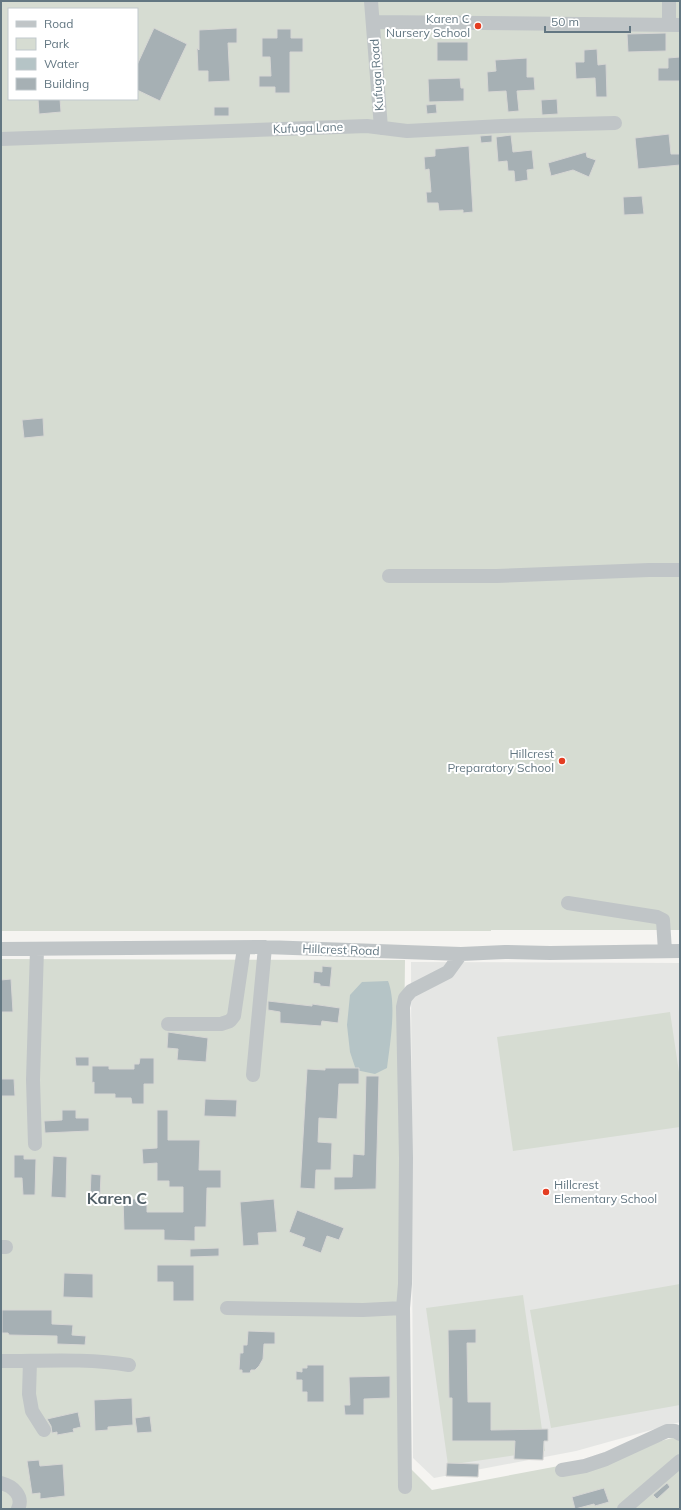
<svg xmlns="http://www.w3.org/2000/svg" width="681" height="1510" font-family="Mulish,sans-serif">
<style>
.built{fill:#e5e6e4}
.green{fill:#d6dcd2;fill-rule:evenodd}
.water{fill:#b5c4c6}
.building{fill:#a6b0b4;stroke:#d6d6d4}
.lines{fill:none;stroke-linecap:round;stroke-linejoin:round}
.minor{stroke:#c0c5c7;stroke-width:14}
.poi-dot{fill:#e43d22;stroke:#fff;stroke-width:1.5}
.labels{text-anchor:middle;stroke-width:4;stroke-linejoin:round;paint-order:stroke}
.poi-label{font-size:12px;fill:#637782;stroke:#fff;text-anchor:end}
.street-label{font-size:12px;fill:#637782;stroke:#fff}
.district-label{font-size:16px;font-weight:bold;fill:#515f67;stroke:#fff}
</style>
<rect width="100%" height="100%" fill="#f5f4f1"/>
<path class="built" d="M411,962L680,963V1422L576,1451L434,1478L413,1458Z"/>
<path class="green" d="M1,1H680V930H491V931H1ZM9,9H137V99H9Z
M1,959L405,960L399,1457L432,1490L580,1462L680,1436V1509H1Z
M670,1012L680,1079V1127L513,1151L497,1037Z
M680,1284V1405L551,1428L530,1310Z
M523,1295L545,1451L448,1465L426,1308Z"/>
<path class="water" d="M388,981C397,1003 390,1044 387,1068L375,1074L356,1070L350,1052L347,1025L350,995L362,982Z"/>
<path class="building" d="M154,28L187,44L160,101L137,90V65Z
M237,28V43H228L230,81L208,82V71H198L197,48L199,50V30Z
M277,29H291V38H303V52H290V93H275V87H259V76H271L270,57H262V38H277Z
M666,33V51L628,52L627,34Z
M437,42H468V61H437Z
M597,49L598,65L606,64L607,97H596L595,78L576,79L575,62H584V50Z
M680,57V81H658V68H668V58Z
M527,58V77H534L535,90L517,91L519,111L508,112L506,91L488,92L487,72L496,71L495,60Z
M460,78L461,88H464V101L429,102L428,79Z
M38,99H60L61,112L39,114Z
M557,99L558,114L542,115L541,100Z
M436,104L437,113L427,114L426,105Z
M214,107H229V116H214Z
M669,134L671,154H680V165L638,169L635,138Z
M492,135V142L481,143L480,136Z
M511,135L513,152L532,150L534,169L527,170L528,180L515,182L514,171H508L507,161L498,162L496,137Z
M469,146L473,212L463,213V210L439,211L438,203H427L426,192H431L429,169L425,170L424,157L435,156V149Z
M586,152L587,157L596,160L589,177L573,170L551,176L548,163Z
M642,196L644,214L624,215L623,197Z
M43,418L44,436L24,438L22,420Z
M322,966L332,967L330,987L320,986V984L313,983L314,971L322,972Z
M11,979L13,1012H1V980Z
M268,1001L312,1006V1004L340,1008L338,1023L322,1021L321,1026L280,1023V1012L268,1010Z
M168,1032L208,1038L206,1062L177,1060L178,1049L167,1048Z
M75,1057H89V1066H76Z
M140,1058H154V1084H144V1104H132L131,1098H115V1094H94V1082L92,1083V1066H109V1069H134V1064H139Z
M325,1068H359V1084H339L337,1119L319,1118L318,1142L332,1143L331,1170H316L315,1189L300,1188L307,1069L325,1070Z
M366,1076H379L376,1189L334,1190V1177H352L353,1154L364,1155Z
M1,1079H14L15,1096H1Z
M205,1099L237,1100L236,1117L204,1116Z
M62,1110H76V1118H89V1131L45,1133L44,1121L62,1120Z
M157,1110H168V1140H200L199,1170H221V1188H207L206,1227H195V1241L164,1240V1230H124L123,1199H147V1212H183V1187H169V1181H157V1163L143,1164L142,1149L157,1148Z
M14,1155H24V1159H36L35,1195H23L22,1178H14Z
M53,1156L67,1157L66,1198L51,1197Z
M91,1174L101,1175L100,1197H90Z
M274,1199L277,1232L258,1233L259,1245L243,1246L240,1202Z
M297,1210L344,1228L339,1240L327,1236L321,1253L302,1246L305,1238L289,1232Z
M219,1248V1256L190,1257V1249Z
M157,1265H194V1301H173V1282H157Z
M64,1273L93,1274V1298L63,1297Z
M2,1310H52V1324L73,1325L72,1335L86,1336L85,1345L57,1344V1336L9,1335L8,1333H2Z
M476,1329V1343H467L468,1402H491V1430L548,1429V1441H544L543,1460L514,1459L515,1441H452V1398H449L448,1330Z
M248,1331L275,1332V1344H264L263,1359L259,1366L255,1370H251L250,1373H242V1370H239L240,1353H243V1345H247Z
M307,1365H324V1402H307V1392H302V1380H296V1371L302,1372V1368H307Z
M390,1376V1398L364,1399V1415H345L344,1405H350L349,1377Z
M132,1398L133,1425L108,1427V1430L95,1431L94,1400Z
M78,1412L81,1427L73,1429L74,1432L57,1435V1432L52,1433L51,1426L47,1419Z
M150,1416L152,1432L137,1433L135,1418Z
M39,1460L40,1466L63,1464L65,1496L40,1499V1493L32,1494L27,1461Z
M447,1463L479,1464L478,1477L446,1476Z
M667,1483L670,1487L657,1499L653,1495Z
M604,1488L609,1502L595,1506L594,1504L575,1509L572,1497Z"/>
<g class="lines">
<path class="minor" d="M371,1L381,128
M669,1V25
M373,22L680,25
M1,139L367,126L407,131L502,126L615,123
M389,576H497L649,570H680
M568,903L657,917L663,920L665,951
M1,949L265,947L461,954L505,952L550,953L680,951
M168,1024H221L230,1021L234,1016L244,948
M253,1075L265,947
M35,1144L33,1080L37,949
M1,1247H6
M227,1308L363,1310L403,1308
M1,1361C44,1361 86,1358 129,1365
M30,1361L29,1394L32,1411L44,1430
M562,1470L585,1466L606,1459L667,1431H675L680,1434
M1,1483C13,1486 24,1496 18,1509
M405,1487L403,1308L405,1284L406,1158L403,1007L405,998L411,991L448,972L461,954
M624,1509L680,1461"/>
</g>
<g class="poi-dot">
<circle cx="478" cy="26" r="4"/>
<circle cx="562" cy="761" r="4"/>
<circle cx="546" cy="1192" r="4"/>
</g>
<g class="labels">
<g class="poi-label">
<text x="470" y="23">Karen C<tspan x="470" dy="14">Nursery School</tspan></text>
<text x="554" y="758">Hillcrest<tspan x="554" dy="14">Preparatory School</tspan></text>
<text x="554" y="1189" text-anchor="start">Hillcrest<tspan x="554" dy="14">Elementary School</tspan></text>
</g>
<g class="street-label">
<text transform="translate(377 75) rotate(-94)" y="4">Kufuga Road</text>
<text transform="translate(308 128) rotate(-2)" y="4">Kufuga Lane</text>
<text transform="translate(341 950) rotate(2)" y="4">Hillcrest Road</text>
</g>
<g class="district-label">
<text x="117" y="1204">Karen C</text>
</g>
</g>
<rect width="681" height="1510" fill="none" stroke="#637782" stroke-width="4"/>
<rect x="8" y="8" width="130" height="92" fill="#ffffff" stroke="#c1c9cd"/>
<rect x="16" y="21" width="20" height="6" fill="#c0c5c7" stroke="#c1c9cd"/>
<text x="44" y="28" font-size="12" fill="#637782">Road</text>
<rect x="16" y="38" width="20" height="12" fill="#d6dcd2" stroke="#c1c9cd"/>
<text x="44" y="48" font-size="12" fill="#637782">Park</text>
<rect x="16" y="58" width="20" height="12" fill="#b5c4c6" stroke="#c1c9cd"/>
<text x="44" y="68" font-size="12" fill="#637782">Water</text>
<rect x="16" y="78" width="20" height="12" fill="#a6b0b4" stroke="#c1c9cd"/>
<text x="44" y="88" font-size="12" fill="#637782">Building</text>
<path d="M545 26v6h85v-6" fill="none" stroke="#637782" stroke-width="2"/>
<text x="551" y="26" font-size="12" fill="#637782" stroke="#ffffff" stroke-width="3" paint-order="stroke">50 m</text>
</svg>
